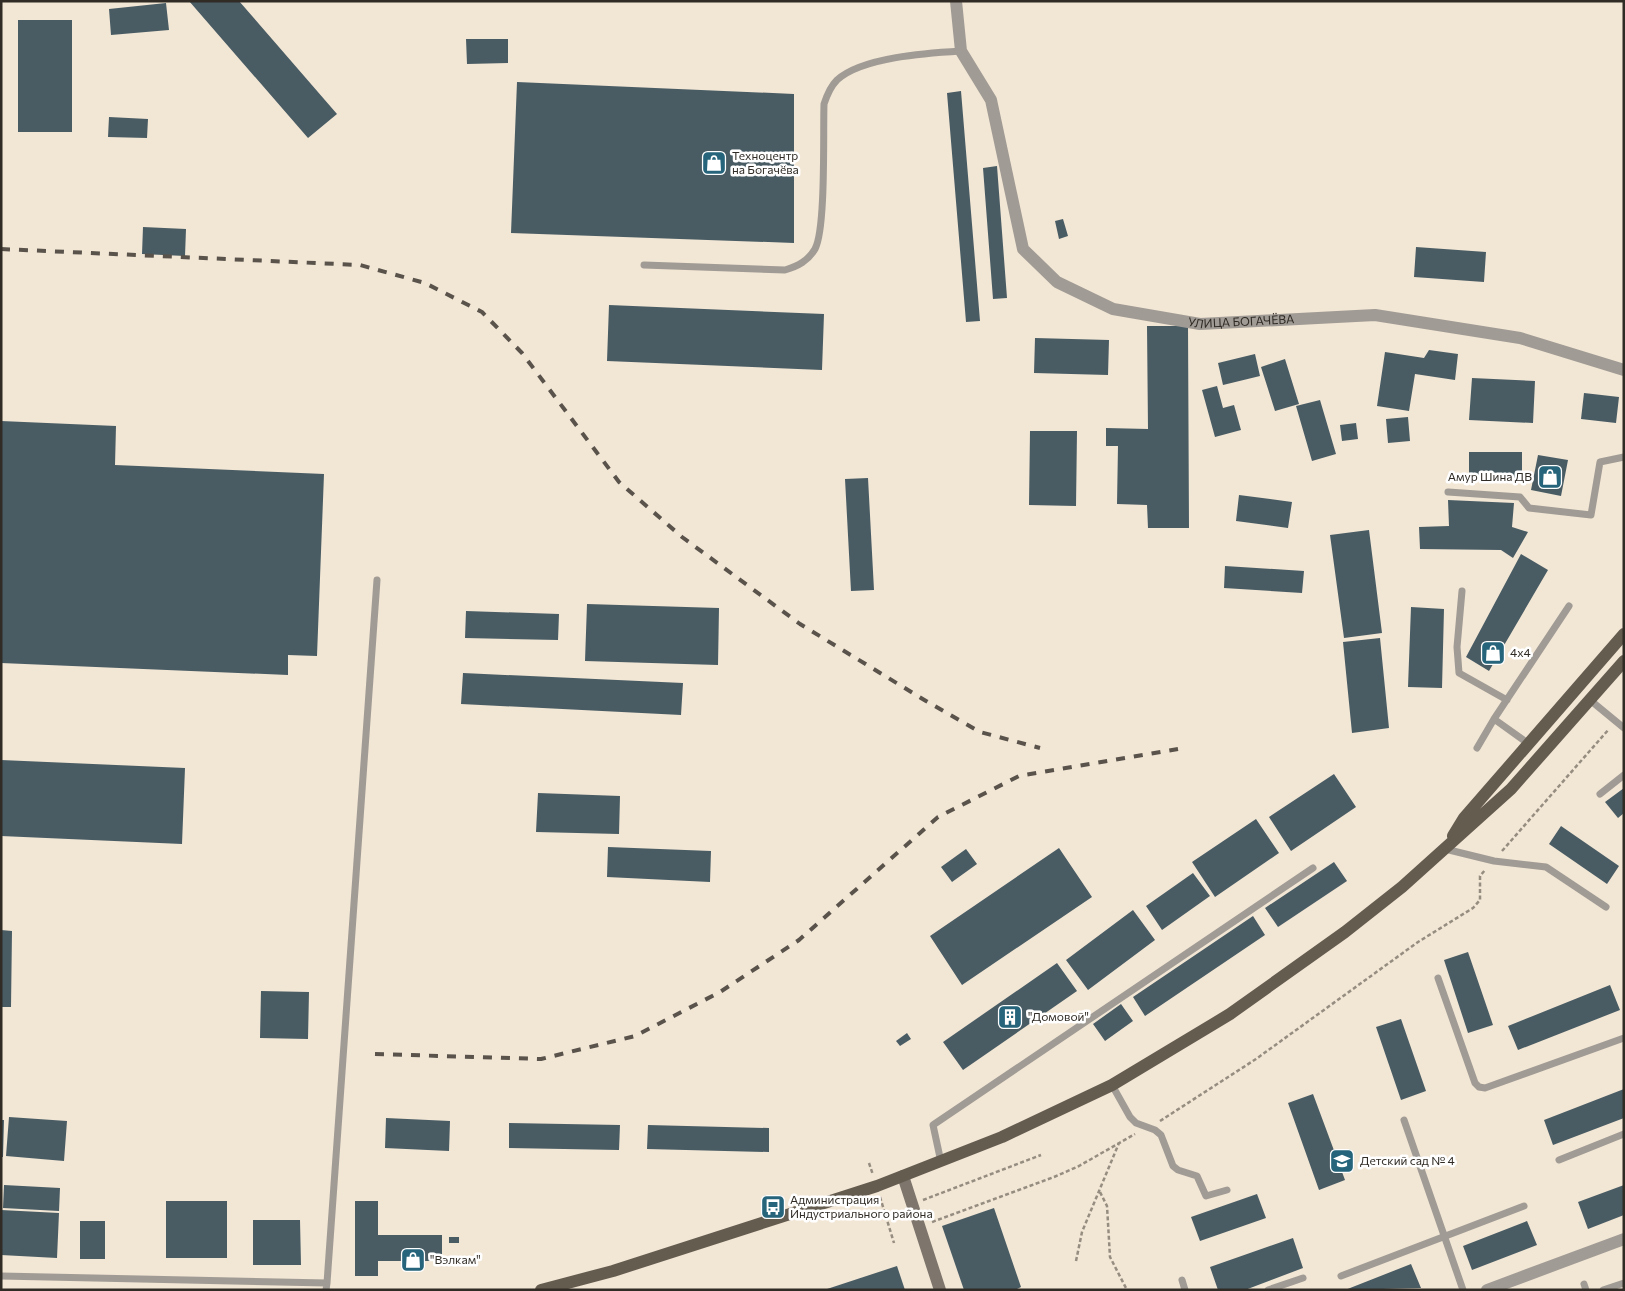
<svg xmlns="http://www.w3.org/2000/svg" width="1625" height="1291" font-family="Commissioner,sans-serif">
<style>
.building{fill:#495c64}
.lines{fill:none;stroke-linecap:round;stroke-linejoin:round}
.path{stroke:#968d81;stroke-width:2.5;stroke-dasharray:4 2.5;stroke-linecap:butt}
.lane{stroke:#a09b94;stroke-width:7}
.street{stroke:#a09b94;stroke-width:12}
.secondary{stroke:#7e766c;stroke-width:12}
.primary{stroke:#655c50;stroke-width:12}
.rail{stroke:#59534b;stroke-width:4;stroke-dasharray:9 9;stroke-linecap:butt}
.labels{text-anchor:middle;stroke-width:5;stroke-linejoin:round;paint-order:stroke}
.poi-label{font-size:12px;fill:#302b25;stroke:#fff;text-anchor:start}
.street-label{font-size:12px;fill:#302b25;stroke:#fff}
</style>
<rect width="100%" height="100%" fill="#f2e6d5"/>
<path class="building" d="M189,1H239L337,114L308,138Z
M166,3L169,30L111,35L109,9Z
M18,20H72V132H18Z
M466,39H508V63L467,64Z
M517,82L794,94V243L511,233Z
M961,91L980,321L966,322L947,93Z
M109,117L148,119L147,138L108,137Z
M997,166L1007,298L993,299L983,168Z
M1063,219L1068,236L1059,239L1055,221Z
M143,227L186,229L185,256L142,254Z
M1416,247L1486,252L1484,282L1414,277Z
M609,305L824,314L822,370L607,361Z
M1147,326H1188L1189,528H1148L1147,505L1117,504L1118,446H1106V428L1148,429Z
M1035,338L1109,340L1108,375L1034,373Z
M1429,350L1458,354L1455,380L1415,374L1409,411L1377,406L1385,352L1424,358Z
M1255,354L1260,376L1223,385L1218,363Z
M1285,359L1299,404L1275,411L1261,367Z
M1472,378L1535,381L1533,423L1469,420Z
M1217,386L1223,408L1234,405L1241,430L1215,437L1202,390Z
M1584,393L1619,397L1616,423L1581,419Z
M1320,400L1336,454L1312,461L1296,406Z
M1408,417L1410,441L1388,443L1386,419Z
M1,421L116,426L115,465L324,474L317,656L288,655V675L1,663Z
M1356,423L1358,439L1342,441L1340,425Z
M1030,431H1077L1076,506L1029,505Z
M1469,452H1522V478H1469Z
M1538,455L1568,460L1561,496L1531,490Z
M868,478L874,590L851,591L845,479Z
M1239,495L1292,502L1288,528L1236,521Z
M1448,500L1514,503L1512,527L1528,532L1513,558L1501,550L1420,549L1419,527L1449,526Z
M1369,530L1382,633L1344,638L1330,535Z
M1521,554L1548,570L1489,671L1466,657Z
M1225,566L1304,571L1302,593L1224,588Z
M587,604L719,608L718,665L585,661Z
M1411,607L1444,609L1442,688L1408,687Z
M466,611L559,614L558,640L465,638Z
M1380,638L1389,728L1352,733L1343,642Z
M463,673L683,683L681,715L461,704Z
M1,760L185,768L182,844L1,836Z
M1334,774L1356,807L1291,851L1269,817Z
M1624,788V813L1618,818L1605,802Z
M538,793L620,796L619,834L536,832Z
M1256,819L1279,853L1215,897L1192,862Z
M1561,826L1619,866L1607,884L1549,844Z
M608,847L711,851L710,882L607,877Z
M1059,848L1092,897L962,985L930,936Z
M966,849L977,864L952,882L941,867Z
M1334,862L1347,881L1278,927L1265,908Z
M1193,873L1210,896L1162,930L1146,906Z
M1133,910L1155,940L1088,990L1066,960Z
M1253,916L1265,935L1145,1016L1133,997Z
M1,930L12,931L11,1007H1Z
M1468,952L1493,1025L1468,1033L1444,960Z
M1057,963L1077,991L963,1070L943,1042Z
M1610,985L1620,1010L1518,1050L1508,1026Z
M261,991L309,992L308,1039L260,1038Z
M1121,1004L1133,1021L1105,1041L1093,1024Z
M1401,1019L1426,1091L1401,1100L1376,1027Z
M907,1033L911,1039L900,1046L896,1041Z
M1624,1089V1118L1553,1145L1544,1120Z
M1313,1094L1345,1180L1319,1190L1288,1103Z
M9,1117L67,1121L64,1161L6,1156Z
M386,1118L450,1121L449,1151L385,1148Z
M1,1120H4L3,1157H1Z
M509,1123L620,1125L619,1150L509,1148Z
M648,1125L769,1128V1152L647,1149Z
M4,1185L60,1188L59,1211L3,1208Z
M1624,1185V1215L1588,1229L1578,1202Z
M1257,1194L1266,1218L1200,1241L1191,1217Z
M166,1201H227V1258H166Z
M355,1201H378V1235H442V1261H378V1276H355Z
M994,1208L1021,1287L1015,1290H964L942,1226Z
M1,1210L59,1213L57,1258L1,1255Z
M253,1220H300L301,1265H253Z
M80,1221H105V1259H80Z
M1527,1221L1537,1245L1472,1270L1463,1246Z
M449,1237H459V1243H449Z
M1293,1238L1303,1268L1245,1290H1218L1210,1267Z
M1411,1264L1421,1288L1345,1290Z
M897,1266L905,1290H827V1289Z"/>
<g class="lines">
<path class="path" d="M1502,851L1609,729
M1160,1121L1256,1059L1418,942L1473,908L1480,900V876L1485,870
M869,1163L873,1175
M1100,1192L1107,1206L1110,1257L1127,1290
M880,1197L894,1243
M923,1200L1041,1155
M932,1222L1054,1177L1079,1166L1135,1134
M1076,1261L1082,1232L1119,1143"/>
<path class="lane" d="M644,265L785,270C798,266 808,261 815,249C826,229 823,132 824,104C827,95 830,87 837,80C862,57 928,53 961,51
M1448,492L1520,497L1529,508L1591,515L1600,462L1624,457
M1462,591L1457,647L1459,673L1507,700
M1590,700L1624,728
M1529,744L1494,719L1569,606
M1477,748L1494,719
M1600,794L1624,775
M1445,849L1494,861L1546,867L1606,907
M1438,978L1475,1083L1479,1087L1485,1088L1624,1038
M1112,1085L1130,1117L1136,1123L1155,1130L1161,1135L1173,1166L1178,1170L1197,1176L1206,1196L1227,1190
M1404,1120L1463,1290
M1559,1160L1624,1134
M941,1162L933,1125L1313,868
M1,1276L327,1283L326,1290
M1341,1276L1524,1206
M1182,1280L1185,1290
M327,1283L377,580
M1584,1284L1586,1290
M1268,1290L1303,1278
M1603,1290L1624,1283"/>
<g class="street">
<path id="s1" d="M956,1L961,51L991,100L1023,249L1057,282L1113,309L1200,324L1375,315L1520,338L1624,370"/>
<path d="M1487,1290L1624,1239"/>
</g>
<path class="secondary" d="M903,1176L940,1290"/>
<path class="primary" d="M1453,836L1464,818L1624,634
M541,1290L613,1271L877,1186L1002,1137L1112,1085L1230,1014L1345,932L1402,887L1511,789L1624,661"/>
<path class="rail" d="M1,249L360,265L425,283L482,312L522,353L619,482L682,537L800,624L926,701L980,732L1040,748
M375,1054L541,1059L635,1036L720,992L799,940L938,817L1019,776L1178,749"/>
</g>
<defs>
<symbol id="shop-square" viewBox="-11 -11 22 22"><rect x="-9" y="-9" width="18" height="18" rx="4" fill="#25647a" stroke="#fff"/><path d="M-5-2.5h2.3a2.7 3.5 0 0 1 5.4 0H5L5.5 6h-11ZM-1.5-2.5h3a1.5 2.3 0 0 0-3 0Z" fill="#fff"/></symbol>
<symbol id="building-square" viewBox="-11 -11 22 22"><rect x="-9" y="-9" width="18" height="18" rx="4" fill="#25647a" stroke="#fff"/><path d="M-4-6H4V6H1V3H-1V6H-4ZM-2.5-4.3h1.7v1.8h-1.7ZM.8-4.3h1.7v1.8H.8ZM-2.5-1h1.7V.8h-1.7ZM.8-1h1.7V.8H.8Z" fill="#fff"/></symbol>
<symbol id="school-square" viewBox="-11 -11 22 22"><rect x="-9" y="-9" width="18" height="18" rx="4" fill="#25647a" stroke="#fff"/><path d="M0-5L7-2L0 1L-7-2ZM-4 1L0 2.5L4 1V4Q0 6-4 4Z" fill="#fff"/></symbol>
<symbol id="bus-square" viewBox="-11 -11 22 22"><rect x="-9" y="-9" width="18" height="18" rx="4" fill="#25647a" stroke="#fff"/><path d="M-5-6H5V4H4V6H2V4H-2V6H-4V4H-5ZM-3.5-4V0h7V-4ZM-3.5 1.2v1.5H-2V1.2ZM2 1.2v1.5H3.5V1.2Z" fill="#fff"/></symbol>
</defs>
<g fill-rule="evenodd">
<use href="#shop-square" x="700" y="149" width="28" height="28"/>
<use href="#shop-square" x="1536" y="463" width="28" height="28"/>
<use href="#shop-square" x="1479" y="639" width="28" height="28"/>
<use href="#building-square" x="996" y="1003" width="28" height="28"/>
<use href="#school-square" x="1328" y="1147" width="28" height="28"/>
<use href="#bus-square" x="759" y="1193" width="28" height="28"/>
<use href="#shop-square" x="399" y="1246" width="28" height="28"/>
</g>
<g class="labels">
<g class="poi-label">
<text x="732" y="160">Техноцентр<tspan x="732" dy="14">на Богачёва</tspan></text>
<text x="1532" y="481" text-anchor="end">Амур Шина ДВ</text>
<text x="1510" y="657">4х4</text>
<text x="1028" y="1021">"Домовой"</text>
<text x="1360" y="1165">Детский сад № 4</text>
<text x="790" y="1204">Администрация<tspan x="790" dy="14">Индустриального района</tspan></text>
<text x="430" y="1264">"Вэлкам"</text>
</g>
<g class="street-label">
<text dy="4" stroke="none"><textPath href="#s1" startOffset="499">УЛИЦА БОГАЧЁВА</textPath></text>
</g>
</g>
<rect width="1625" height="1291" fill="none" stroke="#302b25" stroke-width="5"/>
</svg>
